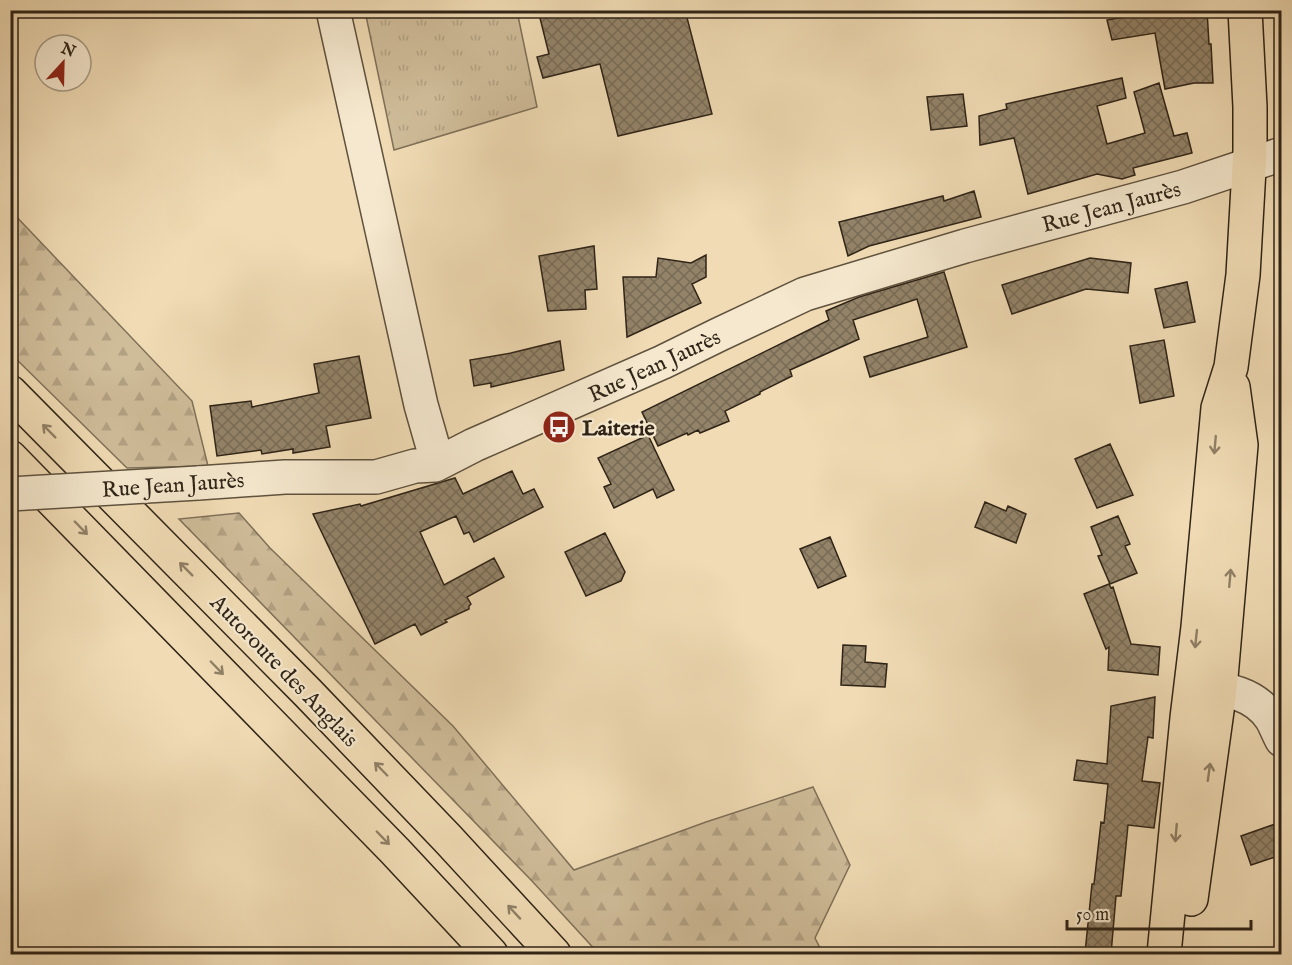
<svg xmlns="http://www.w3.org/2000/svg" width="1292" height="965" font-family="'IM FELL English',serif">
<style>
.grass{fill:url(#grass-tufts);stroke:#7f7058;stroke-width:1.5}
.forest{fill:url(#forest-firs);stroke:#7f7058;stroke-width:1.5}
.building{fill:url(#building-cross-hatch);stroke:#2f2417;stroke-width:1.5}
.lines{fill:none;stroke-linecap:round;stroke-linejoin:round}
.minor-casing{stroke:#5f523e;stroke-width:36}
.major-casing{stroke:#2f2417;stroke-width:36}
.highway-casing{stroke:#2f2417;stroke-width:36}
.minor{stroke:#f5e8ce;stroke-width:33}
.major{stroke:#f0dbb4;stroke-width:33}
.highway{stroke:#f0dbb4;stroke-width:33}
.minor-bridge-casing{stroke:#5f523e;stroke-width:36;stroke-linecap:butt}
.minor-bridge{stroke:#f5e8ce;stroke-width:33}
.oneway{stroke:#908066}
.labels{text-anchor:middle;stroke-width:4.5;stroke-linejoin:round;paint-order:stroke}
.street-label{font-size:22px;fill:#2f2417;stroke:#f5e8ce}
.poi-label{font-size:22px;font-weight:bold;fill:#2f2417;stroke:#f5e8ce;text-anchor:start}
</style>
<defs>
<pattern id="grass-tufts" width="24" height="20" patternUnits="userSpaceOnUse" patternTransform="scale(1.5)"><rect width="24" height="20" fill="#cfbc99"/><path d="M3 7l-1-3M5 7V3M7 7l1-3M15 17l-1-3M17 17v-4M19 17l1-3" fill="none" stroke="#b2a183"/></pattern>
<pattern id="forest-firs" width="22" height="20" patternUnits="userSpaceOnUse" patternTransform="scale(1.5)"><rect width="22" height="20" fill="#cfbc99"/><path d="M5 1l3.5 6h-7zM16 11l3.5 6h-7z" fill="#b2a183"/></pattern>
<pattern id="building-cross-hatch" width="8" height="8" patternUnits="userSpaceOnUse" patternTransform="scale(1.5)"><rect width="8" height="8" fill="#938369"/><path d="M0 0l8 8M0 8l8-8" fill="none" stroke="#786b55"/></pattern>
</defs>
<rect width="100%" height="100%" fill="#f0dbb4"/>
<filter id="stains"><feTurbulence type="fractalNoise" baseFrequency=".00333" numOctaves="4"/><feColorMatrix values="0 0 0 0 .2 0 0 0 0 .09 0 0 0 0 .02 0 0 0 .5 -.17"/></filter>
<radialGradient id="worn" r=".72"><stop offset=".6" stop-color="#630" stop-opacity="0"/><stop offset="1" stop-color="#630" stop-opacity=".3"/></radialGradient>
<path class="grass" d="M365,11H517L537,107L394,150Z"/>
<path class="forest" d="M10,210L192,401L208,466L127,468L11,354Z
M239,513L270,548L453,726L574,870L706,822L813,787L850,865L815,938L823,954H599L532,881L179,519Z"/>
<path class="building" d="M538,10H685L712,114L618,136L600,64L543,78L537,57L549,54Z
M1164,10H1207L1209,44H1211L1213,83H1194L1165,89L1155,33L1112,40L1107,20Z
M1122,78L1126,98L1097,106L1107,144L1145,133L1134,92L1159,83L1174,136L1187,133L1192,153L1133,168L1135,175L1122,179L1097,174L1028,194L1014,138L980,145L979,116L1007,109L1006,104Z
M963,94L967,126L931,130L927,97Z
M974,191L981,217L869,246L848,256L839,222L943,196L944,201Z
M594,246L597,289L585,290L586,309L548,311L539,256Z
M706,255V277L692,284L701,303L627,337L623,277H656L658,258L691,263Z
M1090,258L1131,263L1128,293L1086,289L1012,314L1002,285Z
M944,272L967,347L870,377L864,357L928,337L917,299L853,320L859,339L790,370L792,376L760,392V394L725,411L729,421L700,433L698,430L688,435L687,433L658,446L642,412L829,320L826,311L859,297Z
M1187,282L1195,322L1164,328L1155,289Z
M1164,340L1174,396L1140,403L1130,346Z
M560,341L564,370L491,387V383L474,386L470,360L511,353Z
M359,356L371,418L326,426L330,447L293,453V449L262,454L261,450L217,456L210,406L251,401L252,407L319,393L314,364Z
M648,435L674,490L657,498L653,489L614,508L604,487L611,484L598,458Z
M1110,444L1133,495L1097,508L1075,459Z
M512,471L523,494L534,489L543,507L474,542L469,532L464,534L456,516L420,532L444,585L494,558L504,577L467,597L471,604L469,606V609L445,620L447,622L421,635L415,624L375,644L313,514L360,504L361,506L455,478L463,494Z
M985,502L1006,511L1008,506L1026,514L1016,543L975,527Z
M1118,516L1130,544L1125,546L1137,573L1110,584L1098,556L1102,555L1091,527Z
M605,533L625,572L621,581L586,596L565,552Z
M830,537L846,576L818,588L800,549Z
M1109,584L1111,588L1113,587L1131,644L1160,647L1158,675L1108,670L1109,647L1106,649L1084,594Z
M843,645L866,646L865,662L887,664L885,687L841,685Z
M1155,697L1153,738L1148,737L1142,781L1160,783L1154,828L1128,825L1121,896H1116L1111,954L1085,953L1092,884H1094L1101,822L1104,823L1108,784L1074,780L1077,760L1107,764L1111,706Z
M1281,822V855L1251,865L1241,836Z"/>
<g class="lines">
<defs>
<path id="minor" d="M333,10L421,405L433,447L435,465
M198,483L285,477H376L415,466L435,465L474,445L663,362L718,335L805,294L965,246L1183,187L1282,154
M1193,685C1222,689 1253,691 1271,718C1275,724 1278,733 1282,740"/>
<path id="major" d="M1191,899L1220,689L1241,445L1233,387
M1164,954L1187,718L1198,627L1218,408L1231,367L1243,275L1250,151V107L1245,10"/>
<path id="highway" d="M10,392L308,693L447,838L554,954
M10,457L395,851L491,954"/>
</defs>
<use href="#minor" class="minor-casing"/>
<use href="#major" class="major-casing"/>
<use href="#highway" class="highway-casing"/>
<use href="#minor" class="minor"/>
<use href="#major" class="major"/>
<use href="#highway" class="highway"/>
<defs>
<path id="minor-bridge" d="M10,494L198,483"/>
</defs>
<use href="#minor-bridge" class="minor-bridge-casing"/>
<use href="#minor-bridge" class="minor-bridge"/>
</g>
<defs><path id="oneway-shaft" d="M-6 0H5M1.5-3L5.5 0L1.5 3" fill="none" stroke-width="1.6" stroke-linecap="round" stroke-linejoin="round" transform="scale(1.5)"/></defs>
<g class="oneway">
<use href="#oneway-shaft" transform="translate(49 431) rotate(-135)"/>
<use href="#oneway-shaft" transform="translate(1215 445) rotate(95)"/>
<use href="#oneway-shaft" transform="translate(81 528) rotate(46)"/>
<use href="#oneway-shaft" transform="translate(186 569) rotate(-135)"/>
<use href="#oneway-shaft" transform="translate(1230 578) rotate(-85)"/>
<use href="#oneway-shaft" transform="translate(1196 639) rotate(96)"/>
<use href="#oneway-shaft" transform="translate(217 668) rotate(46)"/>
<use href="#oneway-shaft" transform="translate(381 769) rotate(-134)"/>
<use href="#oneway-shaft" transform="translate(1209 772) rotate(-82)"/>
<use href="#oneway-shaft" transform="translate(1176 833) rotate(95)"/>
<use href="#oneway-shaft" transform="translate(383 838) rotate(46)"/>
<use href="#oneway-shaft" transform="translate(514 912) rotate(-133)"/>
</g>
<defs>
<symbol id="bus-disc" viewBox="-11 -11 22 22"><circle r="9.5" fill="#8f2418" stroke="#f5e8ce"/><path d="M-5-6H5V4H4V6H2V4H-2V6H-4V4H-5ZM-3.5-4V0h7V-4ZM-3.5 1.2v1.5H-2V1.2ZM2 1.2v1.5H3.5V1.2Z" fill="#fff"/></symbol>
</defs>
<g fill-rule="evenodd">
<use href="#bus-disc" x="540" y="408" width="38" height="38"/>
</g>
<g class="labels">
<g class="street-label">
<text transform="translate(1111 206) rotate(-15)" y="8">Rue Jean Jaurès</text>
<text transform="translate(654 365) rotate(-25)" y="8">Rue Jean Jaurès</text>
<text transform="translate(173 484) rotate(-4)" y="8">Rue Jean Jaurès</text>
<text transform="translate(285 670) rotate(46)" y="8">Autoroute des Anglais</text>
</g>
<g class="poi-label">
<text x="582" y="435">Laiterie</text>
</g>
</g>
<rect width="1292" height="965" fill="none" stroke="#f0dbb4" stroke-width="36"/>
<rect x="12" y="12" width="1268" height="941" fill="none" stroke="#2f2417" stroke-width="3"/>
<rect x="18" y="18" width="1256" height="929" fill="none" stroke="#2f2417" stroke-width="1.5"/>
<g transform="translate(63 63) rotate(22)"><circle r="28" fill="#f5e8ce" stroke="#a69a85" stroke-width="1.5"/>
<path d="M0-4.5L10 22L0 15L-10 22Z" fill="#8f2418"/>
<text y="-9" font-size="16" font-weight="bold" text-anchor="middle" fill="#2f2417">N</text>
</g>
<path d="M1067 920v9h184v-9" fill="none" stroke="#2f2417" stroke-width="3"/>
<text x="1076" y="920" font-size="18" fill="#2f2417" stroke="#f5e8ce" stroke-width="4.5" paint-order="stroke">50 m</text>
<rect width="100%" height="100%" filter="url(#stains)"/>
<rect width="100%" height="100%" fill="url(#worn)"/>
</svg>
